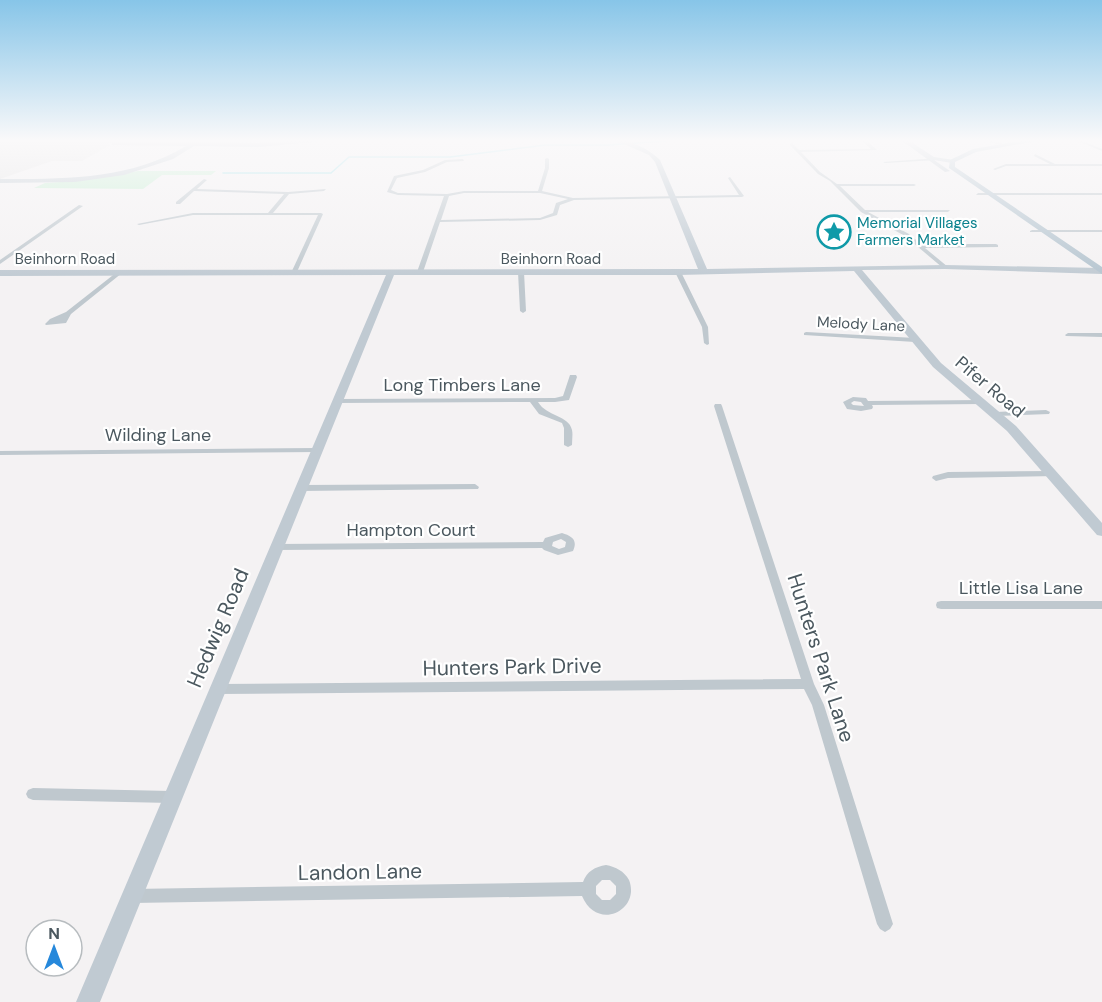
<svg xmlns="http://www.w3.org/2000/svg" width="1102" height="1002" font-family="'DM Sans',sans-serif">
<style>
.education{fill:#e5e4e4}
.green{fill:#c5eed1}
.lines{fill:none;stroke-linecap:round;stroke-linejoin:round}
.stream{stroke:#95dfe8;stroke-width:1.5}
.street{fill:#bfc8ce;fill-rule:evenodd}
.secondary{fill:#c0cad2;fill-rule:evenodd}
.primary{fill:#b4c4cf;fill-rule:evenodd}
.labels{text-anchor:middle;stroke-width:4.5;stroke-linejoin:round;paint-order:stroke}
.far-culture-label{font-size:15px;fill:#0d838f;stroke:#fff;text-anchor:start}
.far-street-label{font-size:15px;fill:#4b585f;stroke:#fff}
.street-label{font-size:18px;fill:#4b585f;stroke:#fff}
.near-street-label{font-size:21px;fill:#4b585f;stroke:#fff}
</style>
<rect width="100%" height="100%" fill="#f4f2f3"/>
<path class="education" d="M0,140H113L109,143L110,145L82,161H52L0,179Z"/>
<path class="green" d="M138,171H216L211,175H162L143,189L34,188L45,183L75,181Z"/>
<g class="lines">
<path class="stream" d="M223,173H331L349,157H450L545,145H608L679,140"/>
<path class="street" d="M861,140H866L877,150L801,152L820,172L837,184H914L916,185L914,186H840L865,210H950L948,212H868L909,234L921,244H996L998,245V247L925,248L948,267L943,268L905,236L861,212L830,181L818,174L789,144L792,143L799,150L871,149Z
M983,140H990L1006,145L1004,146Z
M1080,140L1102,149V151L1080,142Z
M1035,154L1055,164H1102V166H1006L995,170L993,169L1006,164H1050L1034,156Z
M547,158L549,159V168L542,191L573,198L739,195L728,178L730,177L744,196L742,197L574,200L560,205L557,215L540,220L440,222L423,272L418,273L417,272L444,196L398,195L387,192L394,176L423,170L445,160L463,159L464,161L447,162L425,172L397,178L391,190L398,193L447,194L464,191H538L545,168V159ZM464,193H540L568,199L556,203L553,213L540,218L441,220L449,196Z
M938,158L937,160L885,163L883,162Z
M204,179L207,180L197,189L288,192L326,189L324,191L289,194L273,213H321L323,214L296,274L291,273L318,215H193L139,225L137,224L193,213H268L284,194L194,191L180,204H176V202Z
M978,193H1102V195H976Z
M79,205L83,206L0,264V260Z
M1032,230H1102V232H1030V231Z
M521,270L524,272L526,311L523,313L520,311L518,272Z
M676,271L681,272L708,327L709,344L707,345L704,343L702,327L675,272Z
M117,272L122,273L71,314L66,323L46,325L45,324L50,319L66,312Z
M806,332L915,338L918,340L915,342L804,335V333Z
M1068,333H1102V337L1066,336L1065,335Z
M570,375H576L577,377L569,400L555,402H538C547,417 569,415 572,430C573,434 572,440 572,445L568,447L564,445V428L562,423L539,414L530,402L337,403L333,401L337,399L555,398L563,396Z
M853,397L866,398L868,401L982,400L986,402L982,404L872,405L873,407L872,409L861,411L847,409L843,402ZM854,401L861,402L864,406L853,405L851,403Z
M715,404H721L722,406L814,684L824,705L893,924L890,929L885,932L880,929L877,924L812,705L804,689L217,694L213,692L211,689L213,686L217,684L801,679L714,406Z
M1046,410L1050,412L1049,414L996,416L992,414L996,412Z
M316,448H319L320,450L319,452L0,455V451Z
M1053,471L1057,474L1056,476L948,478L936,481L932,478L933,476L948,472Z
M475,484L479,487L478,489L301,491L297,488L301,485Z
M562,533C572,536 578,540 573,551L558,555L544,550L542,548L277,550L272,547L277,544L543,542L545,538ZM561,539L566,542L565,547L559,549L552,546L553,542Z
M941,601H1102V609H941L937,608L936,605L937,602Z
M33,788L171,791L176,793L178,797L176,801L171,803L33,800L28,798L26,794L28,790Z
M606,865C616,867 624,871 629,880C641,910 597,932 582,896L132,903L127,901L125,896L127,891L132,889L583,882C587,871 595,867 606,865ZM602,880H610L616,886V894L610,900H602L596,894V886Z"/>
<path class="secondary" d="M303,140H334L259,147L194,146L173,159L124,175L75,182L0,183V179C65,179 129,180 186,146L111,145L113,142L259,143Z
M615,140C631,140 649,149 660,160L707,269L945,265L1102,268V274L945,269L862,270L941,363L1016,426L1102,523V536L1097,535L1007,431L933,367L854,271L678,275H394L100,1002H76L386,275L0,276V270L698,269L655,162L649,155Z
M901,140H908L934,157L954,160L952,163L934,160L950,171L945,172Z"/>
<path class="primary" d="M1026,140H1042L976,152L955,162V167L1102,267V274L949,168L950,160L973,149Z"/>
</g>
<linearGradient id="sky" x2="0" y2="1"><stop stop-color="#87c5e8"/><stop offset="0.5" stop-color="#faf9fa"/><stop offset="1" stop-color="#faf9fa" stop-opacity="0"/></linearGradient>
<rect width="1102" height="281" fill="url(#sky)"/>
<defs>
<symbol id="sight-ring" viewBox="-11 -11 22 22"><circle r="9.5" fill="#fff" stroke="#0f9aa8" stroke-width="1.5"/><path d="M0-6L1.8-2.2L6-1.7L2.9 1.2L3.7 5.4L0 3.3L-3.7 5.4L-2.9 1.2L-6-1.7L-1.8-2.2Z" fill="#0f9aa8"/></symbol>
</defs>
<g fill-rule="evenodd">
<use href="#sight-ring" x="815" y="213" width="38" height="38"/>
</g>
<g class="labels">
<g class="far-culture-label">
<text x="857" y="228">Memorial Villages<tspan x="857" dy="17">Farmers Market</tspan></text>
</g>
<g class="far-street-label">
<text x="65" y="264">Beinhorn Road</text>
<text x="551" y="264">Beinhorn Road</text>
<text transform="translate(861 324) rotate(3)" y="5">Melody Lane</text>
</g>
<g class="street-label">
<text x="462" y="391">Long Timbers Lane</text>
<text transform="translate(990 387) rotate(40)" y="6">Pifer Road</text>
<text x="158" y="441">Wilding Lane</text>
<text x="411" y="536">Hampton Court</text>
<text x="1021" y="594">Little Lisa Lane</text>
</g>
<g class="near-street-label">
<text transform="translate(218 628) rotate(-67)" y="7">Hedwig Road</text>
<text transform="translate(821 658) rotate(72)" y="7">Hunters Park Lane</text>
<text transform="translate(512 667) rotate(-1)" y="7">Hunters Park Drive</text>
<text transform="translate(360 872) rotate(-1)" y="7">Landon Lane</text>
</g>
</g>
<g transform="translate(54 948)"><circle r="28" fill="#ffffff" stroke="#b7bcbf" stroke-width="1.5"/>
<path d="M0-4.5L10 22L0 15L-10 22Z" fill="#2688db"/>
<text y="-9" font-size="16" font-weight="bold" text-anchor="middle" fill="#4b585f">N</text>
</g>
</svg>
